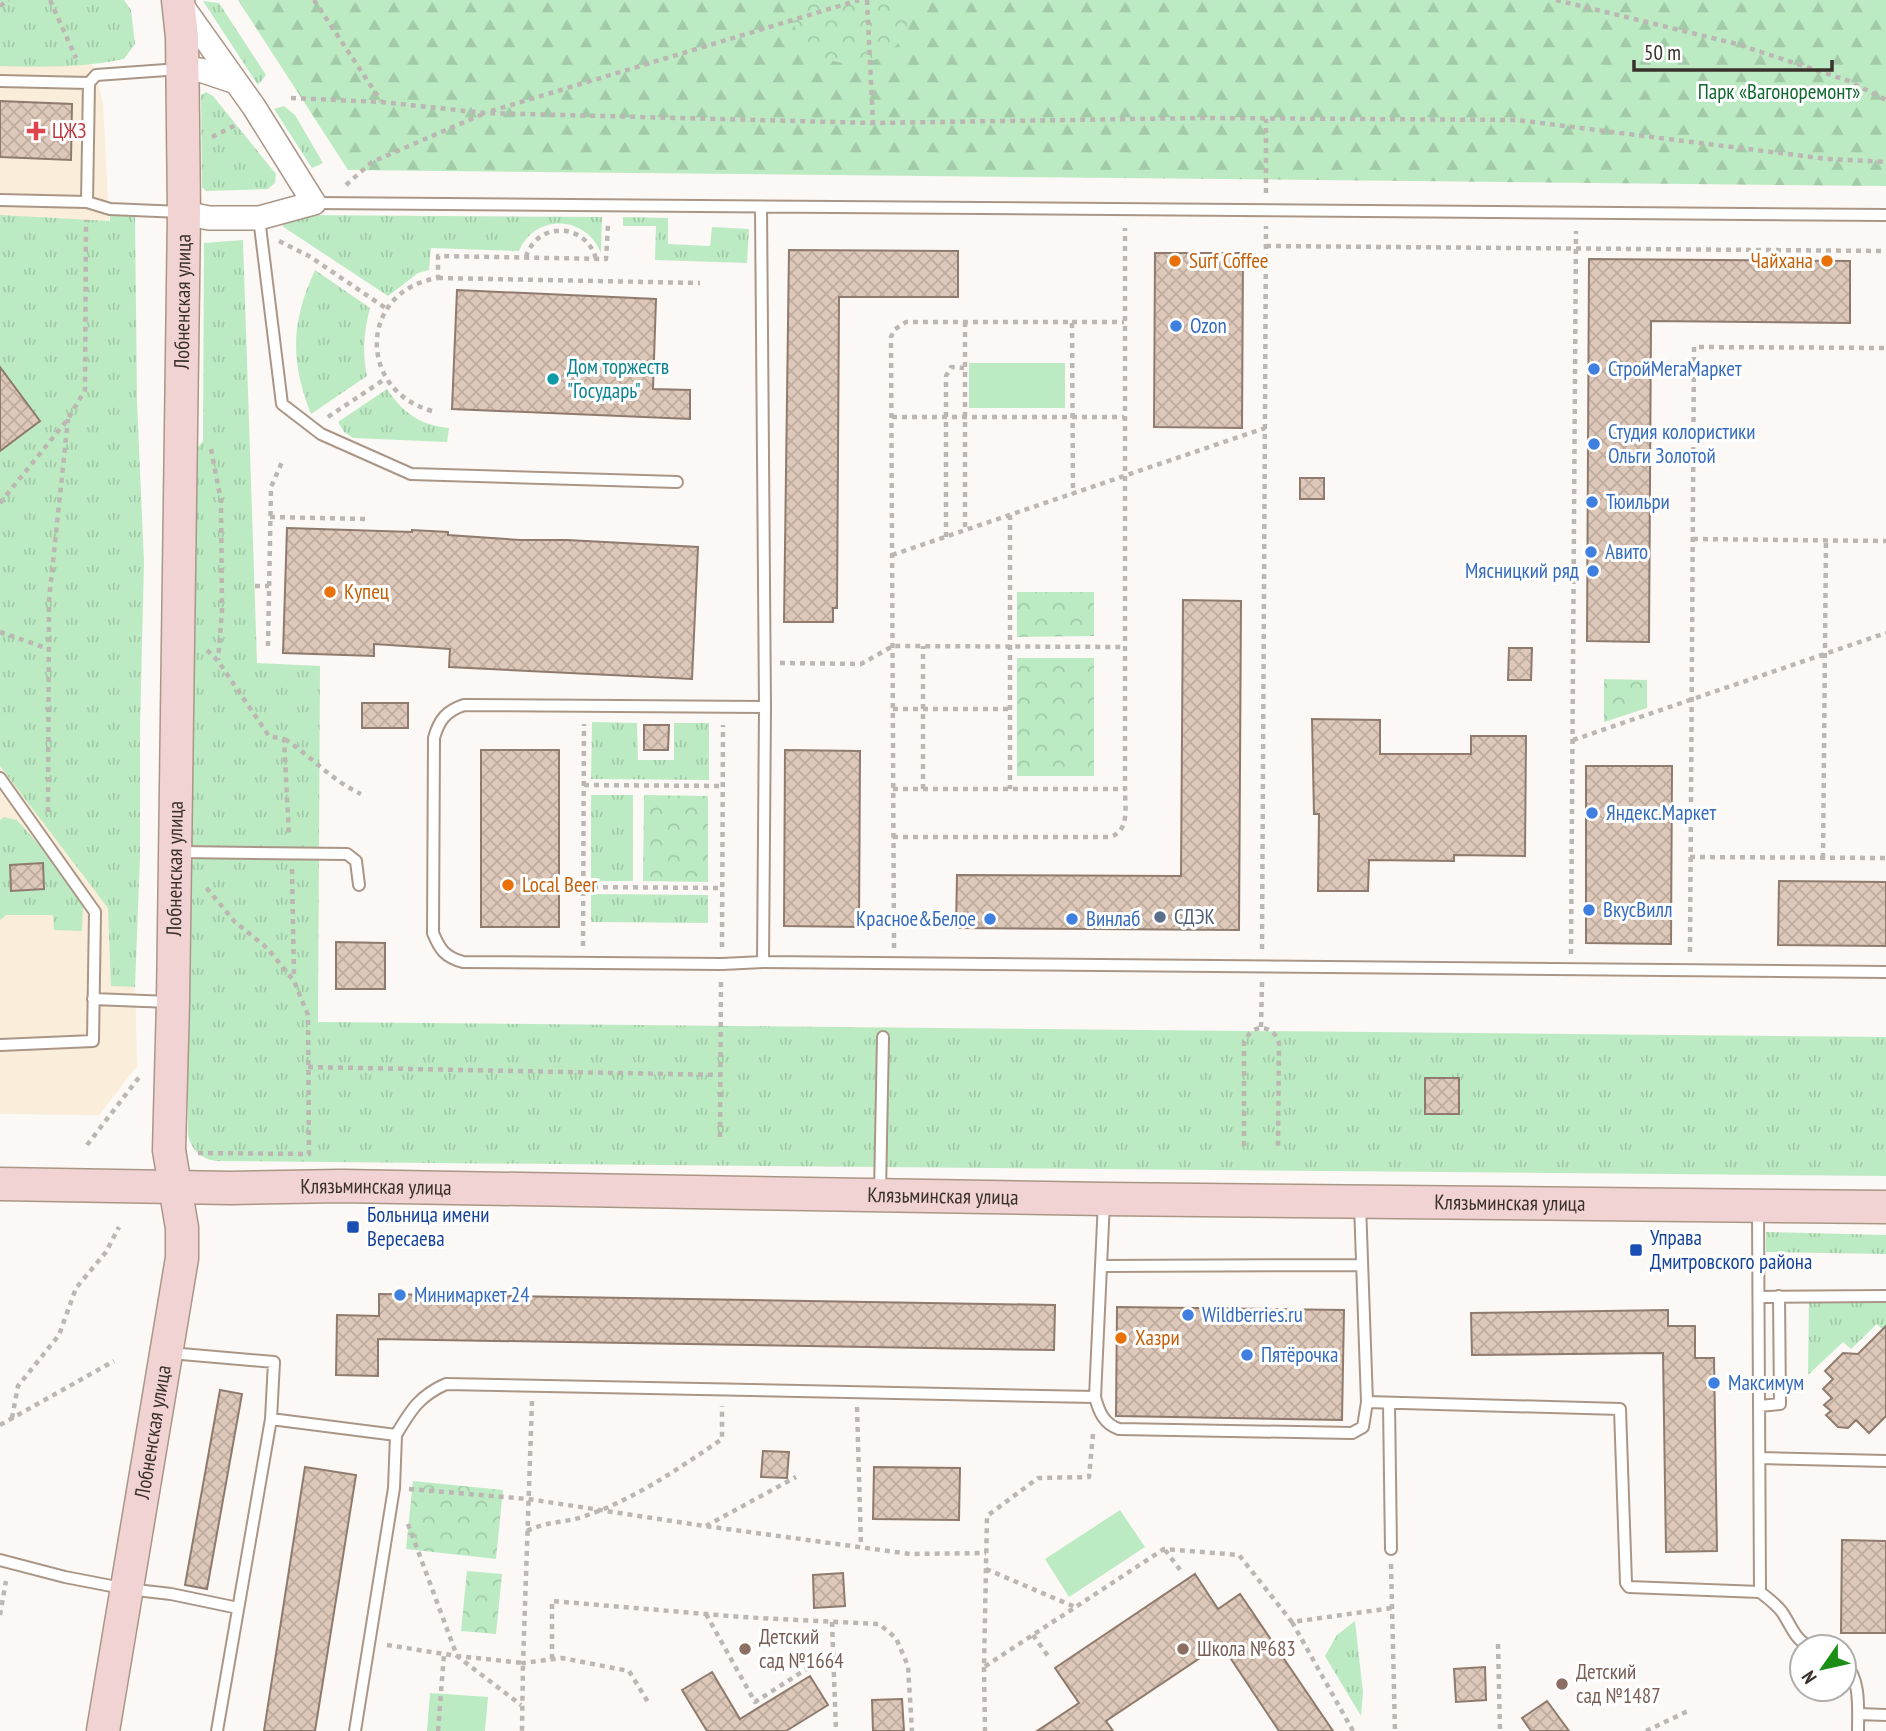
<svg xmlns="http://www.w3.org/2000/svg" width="1886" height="1731" font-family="'PT Sans Narrow',sans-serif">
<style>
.medical{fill:#faedd9}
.grass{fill:url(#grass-tufts)}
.forest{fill:url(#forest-firs)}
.park{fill:url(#park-crowns)}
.pitch{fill:#bcebc3}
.building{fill:url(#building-cross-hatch);stroke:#8f7b6d;stroke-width:2}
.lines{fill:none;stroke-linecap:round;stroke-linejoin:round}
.lane-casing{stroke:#aa9687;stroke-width:14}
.street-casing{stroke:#aa9687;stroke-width:26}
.secondary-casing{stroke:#aa9687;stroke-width:35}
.path{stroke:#bcb7b3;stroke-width:4.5;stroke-dasharray:5 5;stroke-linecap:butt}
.lane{stroke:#fff;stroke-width:10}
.street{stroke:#fff;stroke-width:23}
.secondary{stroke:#f2d3d4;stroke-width:32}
.health-dot{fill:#e0444e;stroke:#fff;stroke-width:2.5}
.food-dot{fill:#e8710a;stroke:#fff;stroke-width:2.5}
.shop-dot{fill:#3f7fe0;stroke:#fff;stroke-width:2.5}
.culture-dot{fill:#0f9aa8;stroke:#fff;stroke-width:2.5}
.service-dot{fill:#5c6f8a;stroke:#fff;stroke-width:2.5}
.transit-dot{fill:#1a4fb4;stroke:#fff;stroke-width:2.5}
.education-dot{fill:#8d6e63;stroke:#fff;stroke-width:2.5}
.labels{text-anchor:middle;stroke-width:6;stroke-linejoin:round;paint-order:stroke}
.park-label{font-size:21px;fill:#116830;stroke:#fff}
.health-label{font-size:21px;fill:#be3a42;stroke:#fff;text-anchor:start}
.food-label{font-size:21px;fill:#c56008;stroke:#fff;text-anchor:start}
.street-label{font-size:21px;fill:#3a312b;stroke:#fff}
.shop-label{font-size:21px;fill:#366cbe;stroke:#fff;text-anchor:start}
.culture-label{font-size:21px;fill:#0d838f;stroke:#fff;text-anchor:start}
.service-label{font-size:21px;fill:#4e5e75;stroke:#fff;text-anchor:start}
.transit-label{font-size:21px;fill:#164399;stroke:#fff;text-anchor:start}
.education-label{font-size:21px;fill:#785e54;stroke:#fff;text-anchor:start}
</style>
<defs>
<pattern id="grass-tufts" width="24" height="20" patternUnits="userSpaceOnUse" patternTransform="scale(1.75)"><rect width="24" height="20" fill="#bcebc3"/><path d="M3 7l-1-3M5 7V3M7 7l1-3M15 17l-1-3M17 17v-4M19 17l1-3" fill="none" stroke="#a2caa8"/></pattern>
<pattern id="forest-firs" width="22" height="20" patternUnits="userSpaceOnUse" patternTransform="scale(1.75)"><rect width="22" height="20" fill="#bcebc3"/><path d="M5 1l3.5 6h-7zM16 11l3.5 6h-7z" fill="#a2caa8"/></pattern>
<pattern id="park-crowns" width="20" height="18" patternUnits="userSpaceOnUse" patternTransform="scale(1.75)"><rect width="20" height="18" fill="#bcebc3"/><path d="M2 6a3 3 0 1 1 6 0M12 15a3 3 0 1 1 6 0" fill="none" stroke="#a2caa8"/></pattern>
<pattern id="building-cross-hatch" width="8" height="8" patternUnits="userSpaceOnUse" patternTransform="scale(1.75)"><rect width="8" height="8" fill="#ddc8b9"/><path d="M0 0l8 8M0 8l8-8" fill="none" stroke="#beac9f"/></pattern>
</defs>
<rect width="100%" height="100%" fill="#fcf8f5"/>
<path class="medical" d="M0,0H75L103,102L125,551L137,1066L99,1115L0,1114Z"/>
<path class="grass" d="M0,0H124L131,10L135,44L124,59C84,68 42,67 0,66Z
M203,1L219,3L266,75L258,85Z
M206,92L213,96L276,174L275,183L268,189L206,191L202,187L201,95Z
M284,106L295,115L323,163L312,168L274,109Z
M110,214L135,217L137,401L144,562L140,728V857L135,987L111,986L108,908L0,766V215L110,221Z
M299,215L602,217L601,253C586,215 535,213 519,251L431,248L429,270L418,273L388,296L282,226Z
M623,217L668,218V244L710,246L712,227L749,229L747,263L655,260L656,226H623Z
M243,240L257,663L320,666L318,1022L1886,1037V1176L216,1161C201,1159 192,1151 188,1135V459L203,441L204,243Z
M315,270L370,308C364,332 362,351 367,376L311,414C290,361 291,322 315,270Z
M387,389C403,413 420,425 449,428L447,442L353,438L344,432L338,422Z
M592,722L637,723L638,760H674V723H709V780L591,779Z
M591,795H633V881H591Z
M4,817L17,820L41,847L83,905L82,931L54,930L53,915H6L0,920V820Z
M591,894L708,895V923L591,922Z
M1766,1232L1886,1235V1254L1766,1252Z
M1809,1298L1886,1299V1333L1877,1324L1851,1349L1843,1342L1808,1375Z
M1355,1621L1363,1692L1361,1716L1325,1656L1337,1635Z"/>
<path class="forest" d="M238,0H1886V186L348,170Z"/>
<path class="park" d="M789,0H913L914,2C913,9 912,17 910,24C883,89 790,70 789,0Z
M1017,592H1094V636L1017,637Z
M1017,658H1094V776H1017Z
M1604,679L1647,680V708L1604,722Z
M644,795L708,796V882L643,881Z
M413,1481L503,1490L496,1559L406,1549Z
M467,1571L502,1574L496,1634L461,1631Z"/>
<path class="pitch" d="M969,363H1065V408H969Z
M1120,1510L1145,1547L1069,1597L1045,1559Z
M430,1693L488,1697L485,1731H427Z"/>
<path class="building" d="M0,101L72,104L71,160L0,157Z
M789,250L958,251V297H839L837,608H833V622H784Z
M1155,253H1243L1242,428L1154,427Z
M1589,259L1850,261V323L1651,321L1649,642L1587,641Z
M457,290L656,299L653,389L690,390V419L452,409Z
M0,367L40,421L0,451Z
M1300,478H1324V499H1300Z
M287,528L412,532V530L448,532V535L520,540H567L698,547L692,679L449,667L450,649L374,644V656L283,653Z
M1183,600L1241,601L1239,930L956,928L957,875L1181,876Z
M1509,648H1532L1531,680H1508Z
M362,703H408V728H362Z
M1312,719L1380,720V754H1471V736H1526L1525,856L1454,855V861L1369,860L1368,891H1318L1319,814H1314Z
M644,725H669L668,750H644Z
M481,750H559V927H481Z
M785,750L860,751L859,927L784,926Z
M1586,766H1672L1671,944L1586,943Z
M43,863L44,889L11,891L10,865Z
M1779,881L1886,882V946L1778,945Z
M336,942L385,943V989H336Z
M1425,1078H1459V1114H1425Z
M379,1294L1055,1305L1054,1350L378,1339V1376L336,1375L337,1315L379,1316Z
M1117,1307L1344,1310L1342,1420L1116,1416Z
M1668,1310V1326H1695V1358H1714L1717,1551L1666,1552L1663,1353L1472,1355L1471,1313Z
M1886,1326V1416L1869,1433L1856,1420L1848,1428L1838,1427L1826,1415L1831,1411L1824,1405L1832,1398L1823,1389L1833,1379L1825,1371L1843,1353L1858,1354Z
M220,1390L242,1394L207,1589L185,1585Z
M763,1451L789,1452L787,1478L761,1477Z
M305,1467L356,1475L315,1731H264Z
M874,1467L960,1468L959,1520L873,1519Z
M1842,1540L1886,1541V1633H1841Z
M843,1573L845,1606L814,1608L813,1575Z
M1195,1574L1218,1609L1240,1594L1333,1731H1279L1221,1644L1106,1721L1113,1731H1037L1079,1703L1055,1668Z
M1485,1667L1486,1700L1456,1702L1454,1669Z
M712,1672L740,1719L810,1676L828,1705L786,1731H707L682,1690Z
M902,1699L904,1731H873L872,1700Z
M1547,1701L1569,1731H1531L1522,1718Z"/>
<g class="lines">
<defs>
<path id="lane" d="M0,81L89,83L87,202L0,200
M89,83L96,75L180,69
M87,202L110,209L181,212
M314,203L1886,215
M761,207L765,707L763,962
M259,218L282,404L321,434L411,474L677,482
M765,707L464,705C446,711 439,720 434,738L433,933C440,950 445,957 463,962L722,964L763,962L1886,972
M0,778L95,912L93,1041L0,1045
M178,852L347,854L356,861L359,885
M93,999L170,1002
M880,1192L883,1037
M1360,1204L1367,1402L1620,1409L1626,1583L1629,1587L1760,1592
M1758,1209L1760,1592C1769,1599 1776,1604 1782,1612C1791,1625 1795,1641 1811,1647
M1101,1266L1362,1265
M1759,1297L1886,1296
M170,1353L274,1362L271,1419
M1095,1397L1104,1201
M1389,1403L1391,1549
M1760,1406L1780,1404L1779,1296
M396,1435C411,1410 419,1396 446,1384L1095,1397C1099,1412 1104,1424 1119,1429L1352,1433L1363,1427L1367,1402
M1760,1458L1886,1461
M0,1560L65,1577L127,1589L171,1594L238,1608
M1844,1663C1861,1678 1858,1709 1858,1731
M1858,1714L1886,1715
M217,1731L271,1419L396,1435L394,1488L355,1731"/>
<path id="street" d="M180,3L254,107L314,203L259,218H209L184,213
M183,69L200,70L236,82"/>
<g id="secondary">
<path id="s1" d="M0,1184L231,1188L341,1186L1104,1199L1886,1207"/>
<path id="s2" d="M103,1731L182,1258V1228L169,1150L173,1002L184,213L182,37L178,0"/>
</g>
</defs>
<use href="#lane" class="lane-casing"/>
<use href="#street" class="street-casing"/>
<use href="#secondary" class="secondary-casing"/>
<path class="path" d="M50,0L76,58
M314,0L381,101
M867,0L873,123
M1556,0L1737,44L1849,81L1886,100
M0,6L9,0
M291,98L381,102L485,113L873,123L1201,118L1517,120L1827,159L1886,162
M491,111L859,0
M212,137L238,124
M346,185L372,162L483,114
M1266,193V119
M279,241L309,256L387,309
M1266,246L1886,251
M526,257C537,221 586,222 596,259
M438,278L700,283
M965,322V530
M1072,322H1124
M432,411C356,390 359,290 438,278V256L606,259L608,225
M328,417L385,379
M892,417H1124
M211,449L221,501L222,610L218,660
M0,503L68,419L85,390L86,220
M1010,515V789
M270,517L366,519
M946,537V376L951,367L964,368
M1693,539L1886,541
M892,555L1265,428
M255,586H269
M0,632L49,649
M268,646L271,487L282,462
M207,650L218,661L269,736L284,739L289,836
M780,663L861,664L893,646L1125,647
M893,709H1010
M285,739C312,757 331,780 361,794
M1573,740L1886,633
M584,785L722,786
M893,789H1125V228
M923,789V646
M48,812L49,600L68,419
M893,837H1110C1130,831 1125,807 1125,789
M1690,857L1886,858
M1823,858L1826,540
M292,869L294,979
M583,887L722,888
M583,946L584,724
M722,947L723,725
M894,948L891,337L894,330L906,322H1072L1073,494
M1262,949L1266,226
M1690,952L1694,347L1886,348
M1571,954L1576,231
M1261,1027L1262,982
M308,1067L721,1075
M720,1137L721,980
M87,1145L140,1076
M1244,1146V1043C1251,1023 1273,1023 1279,1043L1278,1147
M198,1153L309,1154L308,1015L294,981L267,948L235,922L204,885
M532,1401L523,1663L562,1658L629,1671L648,1702
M857,1407L861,1546
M12,1418L18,1386L59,1335L76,1288L106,1252L119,1227
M0,1425L114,1361
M1093,1434L1089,1477L1038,1478L987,1516L984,1667L1164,1549L1239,1555L1292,1622L1392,1608
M409,1489L528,1499L705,1526L910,1554L986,1553
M408,1524L457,1656L523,1663L522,1731
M706,1526L796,1477
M527,1531C547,1521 565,1523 585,1516C635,1499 678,1469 722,1439V1406
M1165,1550L1181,1571
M1391,1564L1395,1731
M986,1569L1075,1607
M706,1614L755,1702L833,1652
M0,1615L6,1581
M832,1622L836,1731
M1292,1622L1353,1731
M1033,1635L1048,1656
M1498,1644L1500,1731
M387,1645L457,1656L521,1705
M552,1659V1601L741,1617L879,1624L896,1638L908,1666L912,1731
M984,1667L985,1731
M438,1731L444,1654
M1646,1731L1688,1711"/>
<use href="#lane" class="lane"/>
<use href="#street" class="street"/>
<use href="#secondary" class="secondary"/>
</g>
<path class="health-dot" d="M32.5 120.5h7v7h7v7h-7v7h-7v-7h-7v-7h7z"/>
<g class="food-dot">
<circle cx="1175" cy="261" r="7"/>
<circle cx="1827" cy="261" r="7"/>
<circle cx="330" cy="592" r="7"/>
<circle cx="508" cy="885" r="7"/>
<circle cx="1121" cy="1338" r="7"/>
</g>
<g class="shop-dot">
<circle cx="1176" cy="326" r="7"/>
<circle cx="1594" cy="369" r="7"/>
<circle cx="1594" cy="444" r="7"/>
<circle cx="1592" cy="502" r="7"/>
<circle cx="1591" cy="552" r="7"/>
<circle cx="1593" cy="571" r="7"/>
<circle cx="1592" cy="813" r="7"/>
<circle cx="1589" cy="910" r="7"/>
<circle cx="990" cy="919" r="7"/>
<circle cx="1072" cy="919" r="7"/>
<circle cx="400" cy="1295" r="7"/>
<circle cx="1188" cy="1315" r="7"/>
<circle cx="1247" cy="1355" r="7"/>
<circle cx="1714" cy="1383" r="7"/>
</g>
<circle class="culture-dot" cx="553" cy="379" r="7"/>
<circle class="service-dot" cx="1160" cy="917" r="7"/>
<g class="transit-dot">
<rect x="346" y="1220" width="14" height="14" rx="3.5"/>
<rect x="1629" y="1243" width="14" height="14" rx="3.5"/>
</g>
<g class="education-dot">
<circle cx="745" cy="1649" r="7"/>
<circle cx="1183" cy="1649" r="7"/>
<circle cx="1562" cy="1684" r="7"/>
</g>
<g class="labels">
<g class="park-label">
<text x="1779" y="99">Парк «Вагоноремонт»</text>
</g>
<g class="health-label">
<text x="52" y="138">ЦЖЗ</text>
</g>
<g class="food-label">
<text x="1189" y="268">Surf Coffee</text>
<text x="1813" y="268" text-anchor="end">Чайхана</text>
<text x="344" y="599">Купец</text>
<text x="522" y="892">Local Beer</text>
<text x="1135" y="1345">Хазри</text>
</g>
<g class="street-label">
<text dy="7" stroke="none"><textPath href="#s2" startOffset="1437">Лобненская улица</textPath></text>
<text dy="7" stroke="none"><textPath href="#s2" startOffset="870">Лобненская улица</textPath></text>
<text dy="7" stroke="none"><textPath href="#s1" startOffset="376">Клязьминская улица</textPath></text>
<text dy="7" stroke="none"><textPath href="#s1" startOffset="943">Клязьминская улица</textPath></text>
<text dy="7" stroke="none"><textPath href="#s1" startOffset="1510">Клязьминская улица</textPath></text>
<text dy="7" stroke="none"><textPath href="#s2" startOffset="303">Лобненская улица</textPath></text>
</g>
<g class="shop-label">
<text x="1190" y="333">Ozon</text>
<text x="1608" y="376">СтройМегаМаркет</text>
<text x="1608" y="439">Студия колористики<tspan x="1608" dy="24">Ольги Золотой</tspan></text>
<text x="1606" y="509">Тюильри</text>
<text x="1605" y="559">Авито</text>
<text x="1579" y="578" text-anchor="end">Мясницкий ряд</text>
<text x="1606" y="820">Яндекс.Маркет</text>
<text x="1603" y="917">ВкусВилл</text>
<text x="976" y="926" text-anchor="end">Красное&amp;Белое</text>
<text x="1086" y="926">Винлаб</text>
<text x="414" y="1302">Минимаркет 24</text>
<text x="1202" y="1322">Wildberries.ru</text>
<text x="1261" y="1362">Пятёрочка</text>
<text x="1728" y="1390">Максимум</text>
</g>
<g class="culture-label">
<text x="567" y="374">Дом торжеств<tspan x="567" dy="24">"Государь"</tspan></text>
</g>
<g class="service-label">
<text x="1174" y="924">СДЭК</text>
</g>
<g class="transit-label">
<text x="367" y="1222">Больница имени<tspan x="367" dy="24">Вересаева</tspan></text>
<text x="1650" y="1245">Управа<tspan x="1650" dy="24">Дмитровского района</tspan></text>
</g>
<g class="education-label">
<text x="759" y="1644">Детский<tspan x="759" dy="24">сад №1664</tspan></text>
<text x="1197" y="1656">Школа №683</text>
<text x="1576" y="1679">Детский<tspan x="1576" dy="24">сад №1487</tspan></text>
</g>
</g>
<g transform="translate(1823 1668) rotate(236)"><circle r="33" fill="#ffffff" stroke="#b0adaa" stroke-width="2"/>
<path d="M0-5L12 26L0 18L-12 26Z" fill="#1c8e16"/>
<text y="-10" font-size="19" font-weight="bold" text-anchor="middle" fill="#3a312b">N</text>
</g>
<path d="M1634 60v10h198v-10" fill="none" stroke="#3a312b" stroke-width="3.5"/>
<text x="1644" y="60" font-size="21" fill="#3a312b" stroke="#ffffff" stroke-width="5" paint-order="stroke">50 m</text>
</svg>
